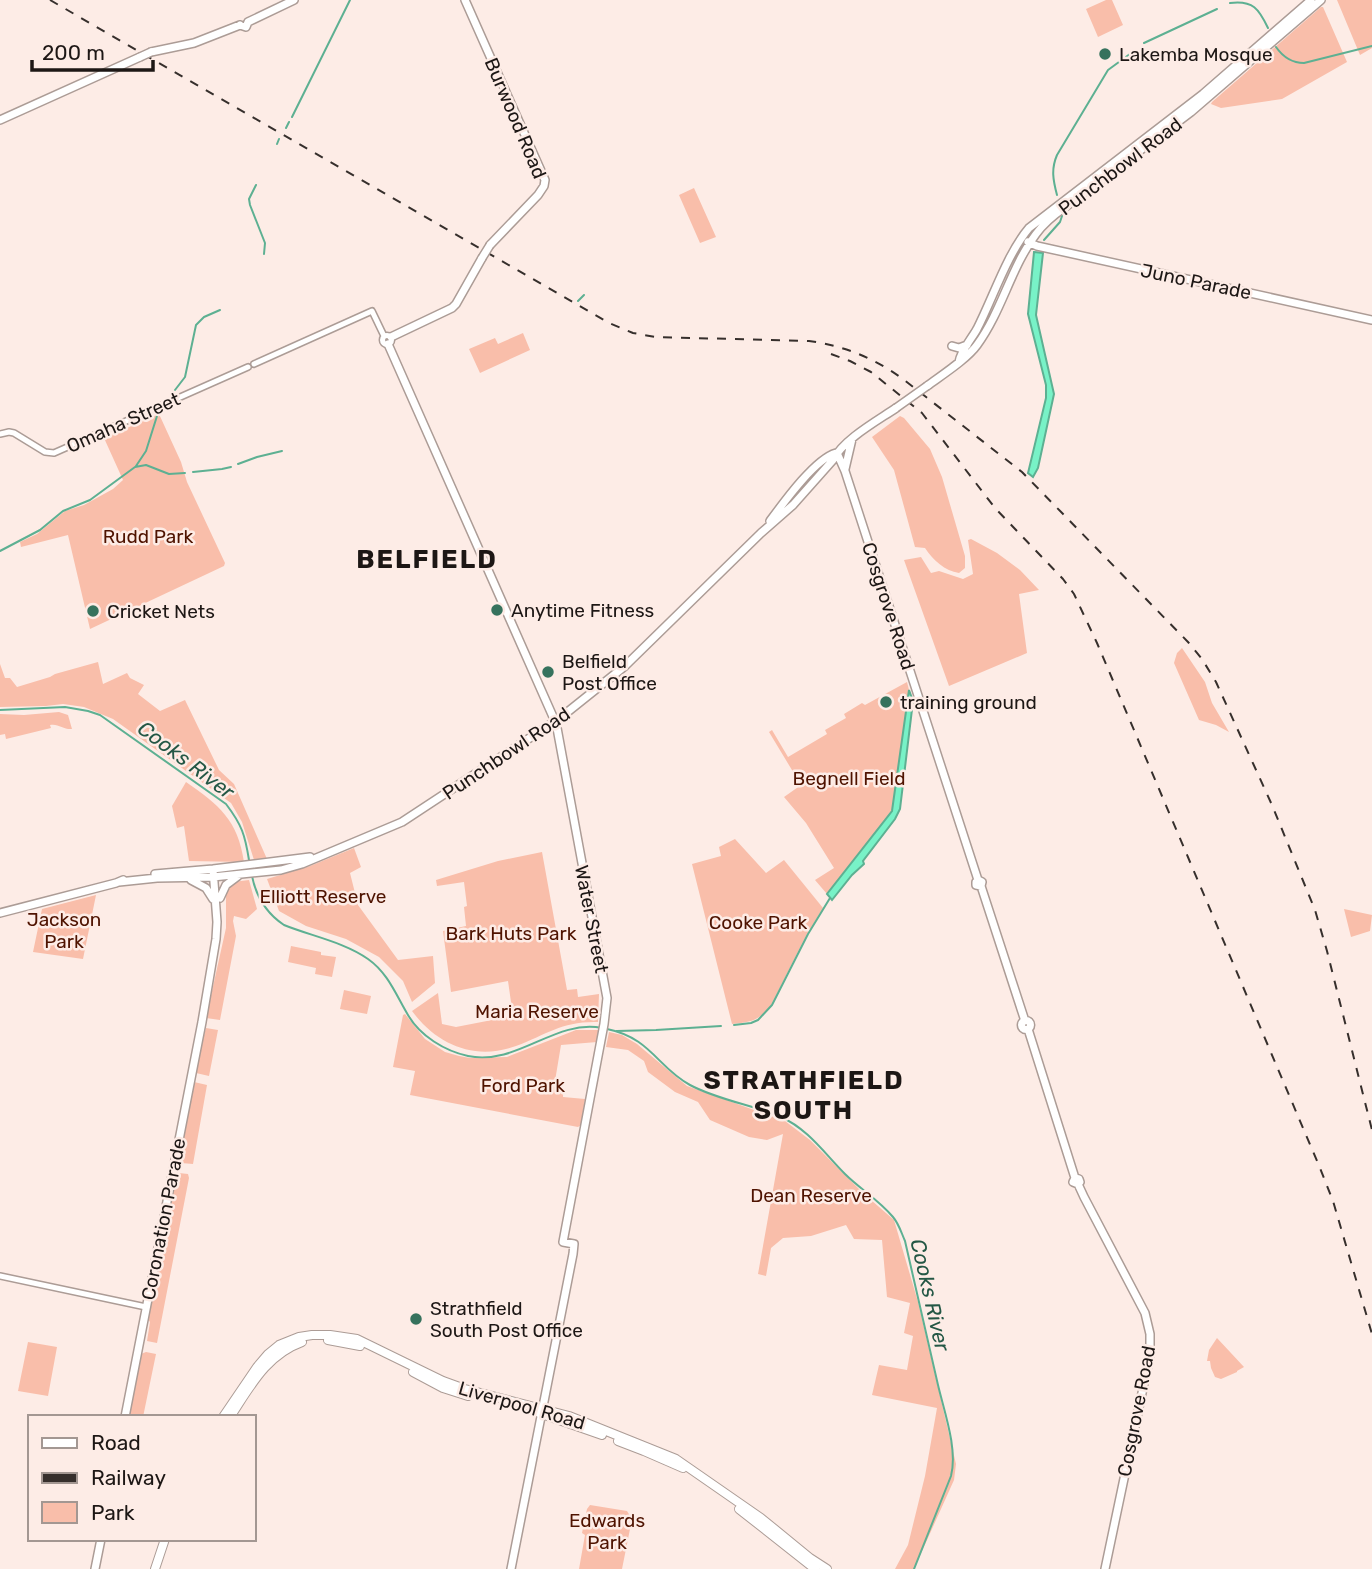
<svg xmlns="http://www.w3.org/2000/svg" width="1372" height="1569" font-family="Rubik,sans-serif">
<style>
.green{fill:#f9beaa}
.water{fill:#78f2c7;stroke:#5db092;stroke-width:2}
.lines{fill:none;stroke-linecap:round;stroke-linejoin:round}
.stream{stroke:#5db092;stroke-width:2}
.minor-casing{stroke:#ac9c96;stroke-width:8}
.major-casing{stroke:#ac9c96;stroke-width:10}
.highway-casing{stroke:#ac9c96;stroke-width:10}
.minor{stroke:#fff;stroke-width:5}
.major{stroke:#fff;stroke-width:7}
.highway{stroke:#fff;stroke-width:8}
.rail{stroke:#362f2c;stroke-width:2;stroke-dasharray:9 9;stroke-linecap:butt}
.major-bridge-casing{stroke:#ac9c96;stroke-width:10;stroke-linecap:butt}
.major-bridge{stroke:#fff;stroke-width:7}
.poi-dot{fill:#36725d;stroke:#fdece6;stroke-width:2.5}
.labels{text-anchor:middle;stroke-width:5;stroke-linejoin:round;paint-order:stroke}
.poi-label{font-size:19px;fill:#1d1715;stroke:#fdece6;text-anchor:start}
.street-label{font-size:19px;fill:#1d1715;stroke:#fdece6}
.park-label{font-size:19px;fill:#4f1300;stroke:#fdece6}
.water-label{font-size:21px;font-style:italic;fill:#245745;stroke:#fdece6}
.district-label{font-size:26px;font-weight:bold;letter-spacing:2px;fill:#1d1715;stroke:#fdece6}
</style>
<rect width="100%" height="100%" fill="#fdece6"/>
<path class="green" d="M1106,0H1112L1123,25L1098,37L1086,9Z
M1337,0H1372V48L1360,55Z
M1321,7H1323L1347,62L1282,99L1221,108L1211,104L1212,102Z
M694,188L716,237L700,243L679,195Z
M523,333L530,350L480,373L469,349L495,338L498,344Z
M159,414L181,462L187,482L225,563L224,566L90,629L68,535L21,547L20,542L37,534L65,511L84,505L113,489L123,480L104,438Z
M900,416L904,418L930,449L942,477L965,556V568L959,573C945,571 933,560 925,548L915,547L894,470L872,437Z
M971,539L997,553L1020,570L1039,590L1019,594L1027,653L949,686L904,560L921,557L931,573L939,571L963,579L973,574L968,540Z
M1182,648L1205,682L1212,703L1229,732L1216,725L1199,720L1174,663L1177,653Z
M98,662L103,684L127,673L130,678L144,685L138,694L160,711L185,700L219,770L234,784L267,859L254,860L242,822L231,803L113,719L84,707L63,704L46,706L0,707V664L5,678H10L17,687L50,677L55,674Z
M907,682L909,690L892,811L827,894L815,880L834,868L806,823L784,797L801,785L769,732L772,730L788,757L827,734L825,730L846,718L844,714L862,703L865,705Z
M59,712L68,715L72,729C64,730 58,723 50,725L51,728L6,739L5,734L0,735V714L24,715Z
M186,782C219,805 238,820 244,862L189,861L184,826L177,828L172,806Z
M735,839L766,873L784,860L823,908L807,934L771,1005C758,1021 752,1022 732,1024L692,864L721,856L719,847Z
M354,848L361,867L350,873L358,905L398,960L433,956L435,983L412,1002L403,981L379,957L346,939L306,926L279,911L267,879L310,866Z
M542,852L567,990L577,989L578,997L599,994L598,1022C562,1021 548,1034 516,1046C475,1061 437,1045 412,1011L438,993L442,1024L456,1027L513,1016L508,981L451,992L443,931L466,926L464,907L467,906L464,882L437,886L436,880L498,861Z
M249,880L257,909L246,919L234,916L233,921L236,936L220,1020L206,1018L226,928V890L233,882Z
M96,895L83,959L33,952L42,909Z
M1344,909L1372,915L1370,931L1351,937Z
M291,946L321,952V955L336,957L332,977L315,974L316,968L288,962Z
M344,990L371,996L367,1014L340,1009Z
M405,1014L425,1039L445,1052L459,1056L470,1058L507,1057L576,1030H598L597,1042L561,1045L554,1087L563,1089V1097L585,1099L581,1125L578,1127L410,1095L415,1071L393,1067L403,1015Z
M206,1028L218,1030L209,1076L196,1073L203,1039Z
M609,1032L622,1035L637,1044L687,1086L785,1121L810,1140L863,1193L894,1220L918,1302L956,1464L954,1480L914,1569H895L908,1545L925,1476L937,1408L872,1395L879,1365L907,1370L913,1336L904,1333L910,1303L887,1297L882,1240L854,1239L846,1225L811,1236L783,1238L771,1248L766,1276L758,1274L783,1134L767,1140L749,1137L710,1120L698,1102L675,1092L648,1072L644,1061L628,1050L606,1047Z
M194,1082L207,1085L193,1164L181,1163L179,1159Z
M179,1173L188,1174L189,1178L157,1343L147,1341L150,1322L148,1319L175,1179Z
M1217,1338L1244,1367L1237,1371V1372L1221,1379L1215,1377L1211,1368L1210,1361H1207L1209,1350Z
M28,1342L57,1347L48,1396L18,1391Z
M146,1352L156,1354L143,1417H128L141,1354Z
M590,1505L627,1511L632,1519L622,1569H579L585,1535L582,1533L587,1509Z"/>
<path class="water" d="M1034,252L1043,253L1036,315L1054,394L1038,468L1033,477L1028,473L1046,398V385L1028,314Z
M909,690L913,701L900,809L895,819L863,861L864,864L852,875L832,900L827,894L892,811Z"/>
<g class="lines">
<path class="stream" d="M1230,3C1253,0 1259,9 1268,28
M1144,43L1217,9
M1276,47C1283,57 1291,63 1304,63L1372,46
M292,117L350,0
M286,128L289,122
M277,144L279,139
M256,185L249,199L250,205L265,243L264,254
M1057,195C1053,180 1051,169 1057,155L1108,70L1134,51
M1044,240L1060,222L1062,216
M578,301L584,295
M175,390L185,377L196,325L204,317L220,310
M238,464L257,457L282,451
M136,466L146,451L157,416
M193,472L222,469L231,467
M0,551L40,530L63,511L90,500L135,467L146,465L169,474L185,473
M0,710L65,707L88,711L100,715L226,804C242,825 245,835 249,860
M252,876C256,896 266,913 284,925C311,936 344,942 368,959C388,973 396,995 408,1015C420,1036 445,1051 468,1056C518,1066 554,1019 602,1028
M734,1025L751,1023L758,1020L772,1005L808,934L830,898
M607,1029C651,1038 657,1067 690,1085C718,1100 753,1105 781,1117C808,1129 825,1154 845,1174C860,1189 879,1200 893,1217C899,1224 901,1232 905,1241C916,1289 927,1337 938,1385C944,1411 958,1449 951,1476L914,1569
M617,1031L656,1030L721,1026"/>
<defs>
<path id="minor" d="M382.5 340a4.5 4.5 0 1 1 9 0a4.5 4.5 0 1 1-9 0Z
M254,364L372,311L384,336
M0,434L9,432L14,433L45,452L54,453L248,367
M0,1276L146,1307"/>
<path id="major" d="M465,0L545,180L544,186L538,195L490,245
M240,25L246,27L248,22L294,0
M151,52L194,43L240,25
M0,120L140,57
M1028,242L1037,246L1372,320
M391,337L452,308L456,304L482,258
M388,344L554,719L557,728L607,998L604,1024L563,1242L574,1244L573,1254L511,1569
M952,346L959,348L967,345
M959,362C961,350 971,340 977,329C993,298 1007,254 1029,228L1203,94L1311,0
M927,386C942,375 967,359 977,345C1002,311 1011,267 1036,234C1044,223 1054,215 1064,208L1191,112L1321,0
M837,453L845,471L978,880
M845,469L852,439
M770,521C784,502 815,459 836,453
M155,874L213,869L310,857
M191,880L206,888L213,899
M119,882L157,878L213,877L281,870L302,864L402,822L560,718L625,666L761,533L793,505L833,460C844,439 877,421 896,408
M981,886L976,885V882L978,880L982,882L981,886L1025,1021
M220,898L226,885L238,876
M0,913L116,883L123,880
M1021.5 1025a4.5 4.5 0 1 1 9 0a4.5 4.5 0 1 1-9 0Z
M1028,1029L1075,1178
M1078,1184L1073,1182L1075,1178L1079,1179L1080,1182L1078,1184L1084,1197L1145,1313L1150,1334V1355L1105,1569
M125,1417L202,1022L216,939L217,922L213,869
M95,1569L101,1539"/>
<path id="highway" d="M328,1340L360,1346
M413,1372L443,1388L468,1396
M539,1413L602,1435
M223,1417L257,1367L268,1354L279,1345L299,1337L312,1335H330L357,1339L443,1381L465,1389L569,1416L676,1459L761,1518L810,1558L827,1569
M230,1417C250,1387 266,1355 302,1342
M618,1441L644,1451L683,1468
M739,1509L815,1569
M155,1569L165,1539"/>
</defs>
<use href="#minor" class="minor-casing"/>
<use href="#major" class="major-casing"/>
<use href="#highway" class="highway-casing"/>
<use href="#minor" class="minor"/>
<use href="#major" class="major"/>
<use href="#highway" class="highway"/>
<path class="rail" d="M50,0L609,323L633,333L655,337L809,341C845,346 874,358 903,379L1022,472L1188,642L1202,659L1216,682L1272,805L1315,910L1327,951L1372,1130
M831,354L850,361L871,372L922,413L995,508L1063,579L1074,594L1097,643L1320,1168L1333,1201L1372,1334"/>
<defs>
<path id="major-bridge" d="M140,57L151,52
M482,258L490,245
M896,408L927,386"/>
</defs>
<use href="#major-bridge" class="major-bridge-casing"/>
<use href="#major-bridge" class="major-bridge"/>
</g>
<g class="poi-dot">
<circle cx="1105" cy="54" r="7"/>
<circle cx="497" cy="610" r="7"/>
<circle cx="93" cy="611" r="7"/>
<circle cx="548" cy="672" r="7"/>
<circle cx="886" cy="702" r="7"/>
<circle cx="416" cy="1319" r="7"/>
</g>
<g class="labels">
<g class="poi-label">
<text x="1119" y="61">Lakemba Mosque</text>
<text x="511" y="617">Anytime Fitness</text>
<text x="107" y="618">Cricket Nets</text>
<text x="562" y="668">Belfield<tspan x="562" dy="22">Post Office</tspan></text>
<text x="900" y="709">training ground</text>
<text x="430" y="1315">Strathfield<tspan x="430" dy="22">South Post Office</tspan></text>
</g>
<g class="street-label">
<text transform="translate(516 118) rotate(67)" y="7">Burwood Road</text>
<text transform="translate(1120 166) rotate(-37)" y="7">Punchbowl Road</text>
<text transform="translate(1196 281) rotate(12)" y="7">Juno Parade</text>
<text transform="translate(123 422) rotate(-24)" y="7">Omaha Street</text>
<text transform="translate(889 606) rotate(72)" y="7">Cosgrove Road</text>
<text transform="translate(506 753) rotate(-34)" y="7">Punchbowl Road</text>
<text transform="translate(592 919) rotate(79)" y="7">Water Street</text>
<text transform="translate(163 1219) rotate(-79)" y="7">Coronation Parade</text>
<text transform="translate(522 1405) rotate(16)" y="7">Liverpool Road</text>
<text transform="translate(1136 1411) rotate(-79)" y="7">Cosgrove Road</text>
</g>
<g class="park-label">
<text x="148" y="543">Rudd Park</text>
<text x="849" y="785">Begnell Field</text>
<text x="323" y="903">Elliott Reserve</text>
<text x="64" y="926">Jackson<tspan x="64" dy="22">Park</tspan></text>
<text x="758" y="929">Cooke Park</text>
<text x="511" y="940">Bark Huts Park</text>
<text x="537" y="1018">Maria Reserve</text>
<text x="523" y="1092">Ford Park</text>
<text x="811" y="1202">Dean Reserve</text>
<text x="607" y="1527">Edwards<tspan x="607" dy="22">Park</tspan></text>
</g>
<g class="water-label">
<text transform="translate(186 760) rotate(37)" y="7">Cooks River</text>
<text transform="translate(930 1295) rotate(77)" y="7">Cooks River</text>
</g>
<g class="district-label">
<text x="427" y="568">BELFIELD</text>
<text x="804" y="1089">STRATHFIELD<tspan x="804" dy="30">SOUTH</tspan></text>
</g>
</g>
<rect x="28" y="1415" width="228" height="126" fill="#fdece6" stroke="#a39792" stroke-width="2"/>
<rect x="42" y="1438" width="35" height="10" fill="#ffffff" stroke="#a39792" stroke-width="2"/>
<text x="91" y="1450" font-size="21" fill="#1d1715">Road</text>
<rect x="42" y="1473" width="35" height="10" fill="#362f2c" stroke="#a39792" stroke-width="2"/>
<text x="91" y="1485" font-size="21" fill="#1d1715">Railway</text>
<rect x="42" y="1502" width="35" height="21" fill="#f9beaa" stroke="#a39792" stroke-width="2"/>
<text x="91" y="1520" font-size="21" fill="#1d1715">Park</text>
<path d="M32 60v10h121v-10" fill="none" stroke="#1d1715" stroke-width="3.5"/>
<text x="42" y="60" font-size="21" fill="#1d1715" stroke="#fdece6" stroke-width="5" paint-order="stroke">200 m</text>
</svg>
